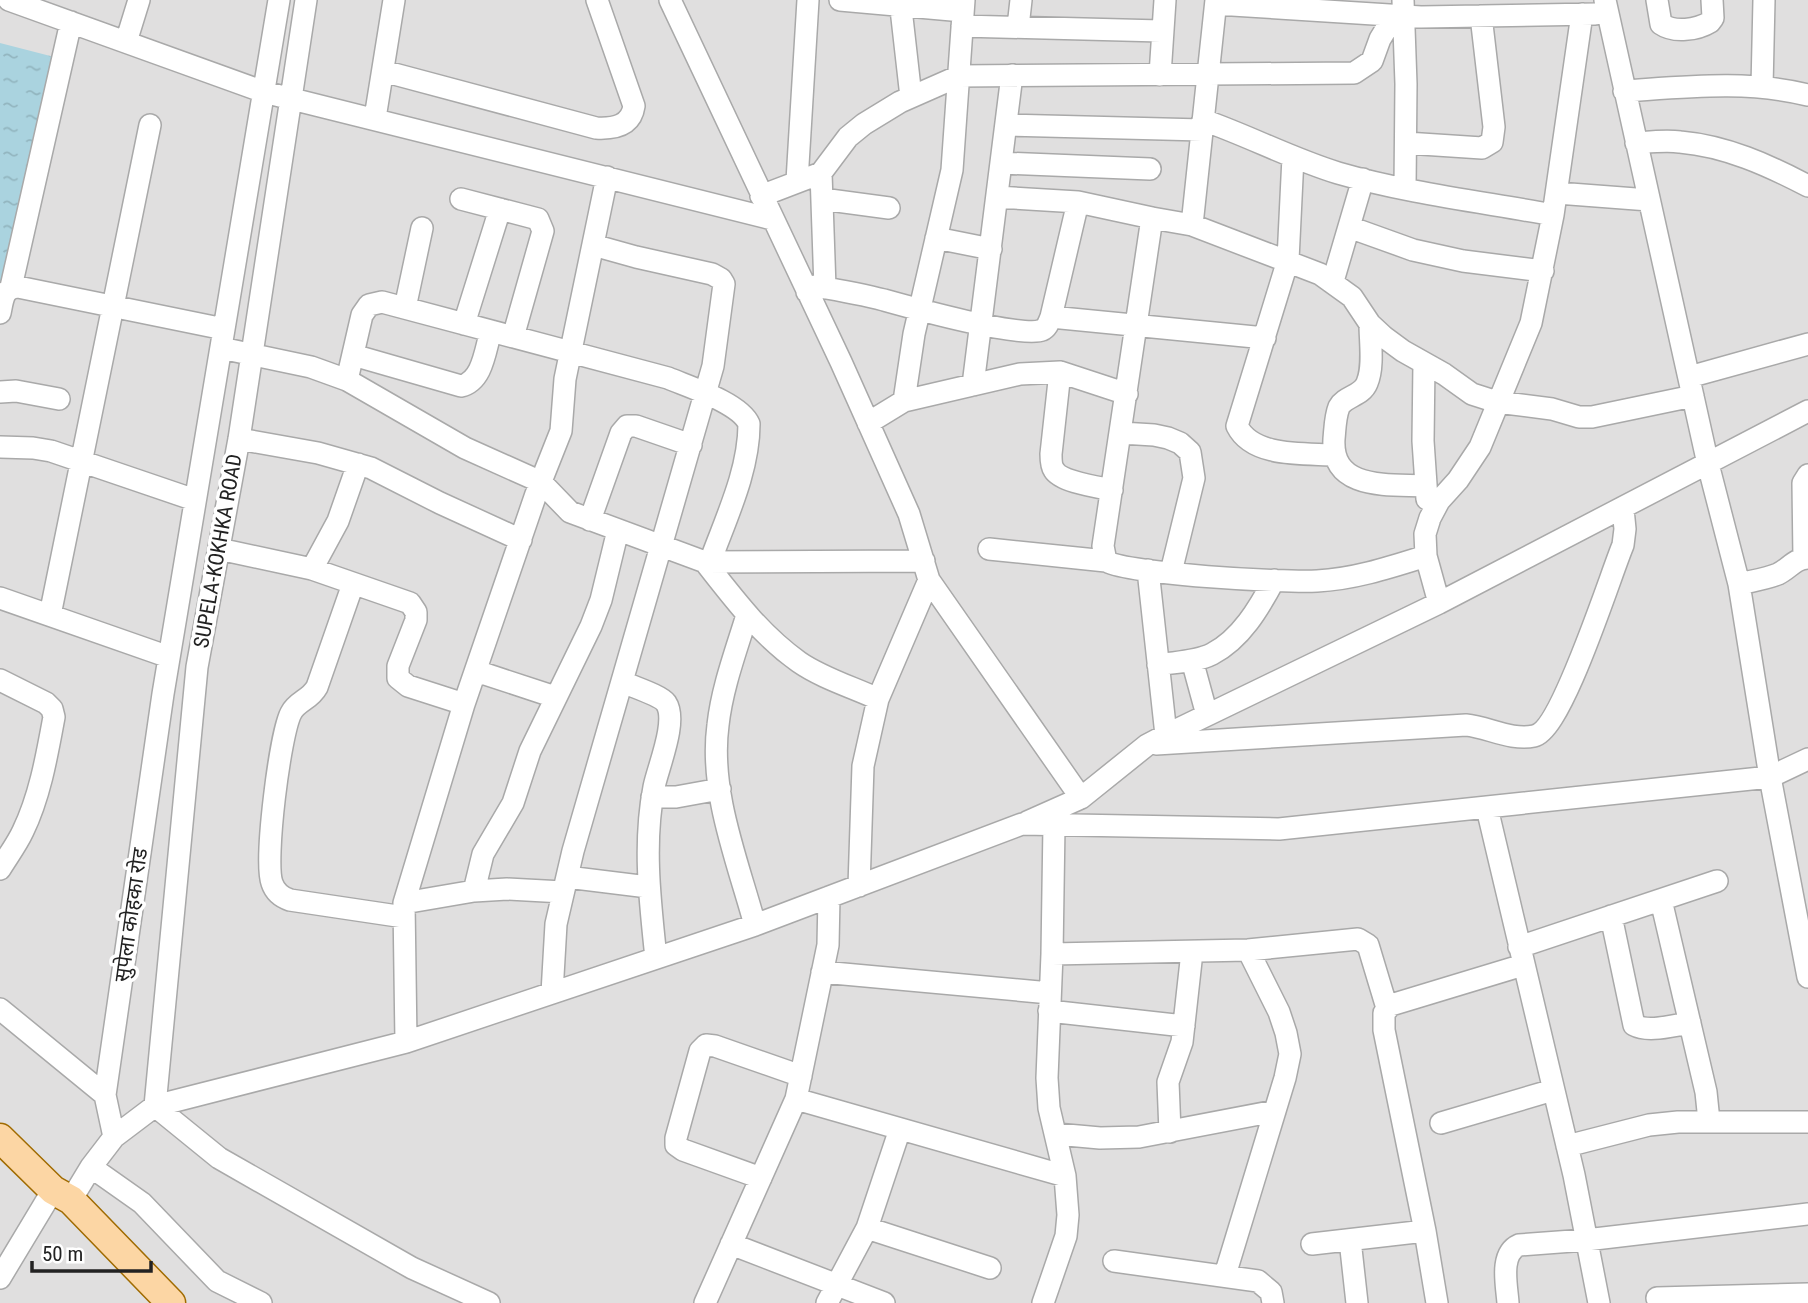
<svg xmlns="http://www.w3.org/2000/svg" width="1808" height="1303" font-family="'Roboto Condensed','Noto Sans Devanagari',sans-serif">
<style>
.residential{fill:#e0dfdf}
.water{fill:url(#water-ripples)}
.lines{fill:none;stroke-linecap:round;stroke-linejoin:round}
.minor-casing{stroke:#a9a9a9;stroke-width:24}
.major-casing{stroke:#a06b00;stroke-width:31}
.minor{stroke:#fff;stroke-width:21}
.major{stroke:#fcd6a4;stroke-width:28}
.labels{text-anchor:middle;stroke-width:7;stroke-linejoin:round;paint-order:stroke}
.street-label{font-size:21px;fill:#222;stroke:#fff}
</style>
<defs>
<pattern id="water-ripples" width="26" height="14" patternUnits="userSpaceOnUse" patternTransform="scale(1.75)"><rect width="26" height="14" fill="#aad3df"/><path d="M2 4q2-2 4 0t4 0M15 11q2-2 4 0t4 0" fill="none" stroke="#92b5bf"/></pattern>
</defs>
<rect width="100%" height="100%" fill="#f2efe9"/>
<path class="residential" d="M0,0H1808V1303H0Z"/>
<path class="water" d="M0,43L62,59L0,291Z"/>
<g class="lines">
<defs>
<path id="minor" d="M9,0L264,92L772,219
M670,0L841,362L909,514L929,580L1081,798
M840,0L963,11
M900,0L911,97
M1403,0L1406,84L1405,188
M1605,0L1708,464L1739,584L1770,777L1808,759
M1657,0L1661,24C1674,33 1697,30 1710,22L1713,18L1712,0
M1216,4L1421,17L1595,14
M962,26L1161,31
M1018,27L1021,0
M126,42L139,0
M383,71L596,128C614,129 631,126 634,106L597,0
M1160,75L1165,0
M1762,87L1764,0
M1624,91C1686,87 1748,80 1808,95
M375,118L394,0
M1203,120C1249,136 1292,159 1338,173C1407,193 1482,202 1553,215
M1006,125L1202,130
M1406,143L1482,148L1492,142L1494,127L1481,16
M1636,143C1650,142 1666,140 1680,142C1726,146 1768,165 1808,186
M1293,157L1288,260L1237,426C1253,458 1305,453 1335,455
M1001,163L1150,169
M821,173L825,288
M797,181L808,0
M1557,193L1649,200
M761,196L821,173L848,137L864,124L900,102L959,76L1354,73L1372,61L1380,39L1394,16
M997,197L1078,202L1152,218
M461,199L538,219L543,231L513,337
M822,199L889,208
M1192,225L1216,0
M1349,227L1413,250L1463,261L1543,271
M936,238L991,249
M1333,281L1363,179
M11,287L71,22
M807,292L815,286C838,290 861,294 884,300C909,307 1023,339 1042,330C1047,328 1049,322 1051,317L1078,202
M405,308L422,228
M0,313C3,299 3,288 18,287L224,329
M1051,317L1265,338
M464,324L500,209
M1370,324C1370,341 1374,367 1367,383C1362,396 1345,396 1339,407C1335,417 1335,429 1334,439C1331,491 1389,484 1425,486
M221,348L311,367L347,380L465,448L541,482L570,512L705,562L924,561
M353,355L461,386C483,381 485,350 491,331
M1424,363L1423,441L1427,499
M1060,372L1051,454C1051,459 1051,466 1054,470C1061,482 1098,487 1112,490
M1689,377L1808,344
M347,380L362,315L369,305L382,302L668,378C689,387 740,403 749,424C749,471 726,518 710,562
M973,385L1012,75
M0,392L16,391L59,399
M904,401L914,334L952,170L964,0
M868,423L904,401L1020,374L1060,372L1127,394
M1121,433L1154,435L1168,438L1180,443L1190,452L1194,478L1171,572
M239,439L318,453L371,468L440,503L521,540
M0,447L33,448L51,451L195,500
M590,520L621,433L627,426H636L691,445
M219,549L312,569L410,603L416,612V620L398,666V678L408,686L464,704
M989,549L1106,561
M1426,556C1391,567 1355,579 1317,581C1286,583 1126,574 1106,561L1103,546L1152,218L1192,225L1320,274L1352,297L1370,324L1384,337L1403,351L1444,374L1472,394L1497,402L1552,409L1579,417H1592L1693,396
M1804,558L1803,483L1808,475
M705,562C734,599 761,635 799,662C822,678 852,687 878,699
M312,569L338,521L358,464
M1148,570L1166,735
M353,584L317,687C310,700 297,701 291,713C280,734 264,861 272,883C275,892 281,897 290,900L404,917
M1739,584C1751,581 1766,579 1778,574C1790,568 1794,559 1808,558
M0,598L169,657
M1439,603L1426,556L1425,534L1430,518L1439,501L1458,480L1480,447L1531,323L1553,215L1582,14
M50,615L150,125
M747,615C736,651 722,688 718,725C709,792 738,862 755,925
M1192,660L1207,715
M1158,665C1175,662 1196,662 1212,654C1241,639 1259,608 1274,580
M476,671L555,697
M0,680L46,703L52,709L54,717C47,755 40,796 23,831C17,844 8,856 0,869
M623,682C633,687 660,695 666,703C678,721 658,767 654,787C643,844 650,901 656,958
M1156,744L1466,725C1488,727 1511,741 1534,736C1562,730 1610,576 1623,545L1625,529L1623,509
M652,797H676L720,789
M1487,808L1574,1175L1599,1303
M1027,822L1081,798L1147,745L1166,735L1439,603L1808,411
M567,877L648,887
M859,886L863,766L878,699L929,580
M474,891L483,854L513,803L530,751L591,626L601,600L618,530
M1661,900L1706,1092L1709,1121
M404,903L474,891L507,889L563,892
M1611,916L1634,1025C1649,1033 1674,1025 1690,1023
M1519,947L1717,881
M1052,954L1248,950L1358,939L1368,945L1387,1008
M822,972L1050,993
M552,993L556,924L573,851L713,366L724,284L721,279L712,274L636,257L593,245
M0,1009L105,1095
M1049,1011L1184,1026
M406,1042L404,903L464,704L536,494L561,431L565,379L607,177
M796,1099L1065,1176
M155,1106L197,667L239,439L306,0
M155,1106L219,1158L412,1268L489,1303
M1441,1123L1553,1090
M1170,1132L1168,1082L1182,1042L1192,952
M1056,1134L1100,1138L1139,1137L1275,1111
M114,1137L105,1095L163,694L279,0
M1567,1146L1649,1125L1678,1122H1808
M91,1167L142,1203L217,1281L261,1303
M761,1178L683,1150L676,1145V1138L700,1051L706,1045L715,1046L801,1076
M71,1200L91,1167L114,1137L155,1106L406,1042L755,925L1022,824L1279,829L1770,777L1808,977
M867,1228L990,1268
M1350,1240L1357,1303
M731,1244L884,1303
M1312,1244L1425,1231
M1114,1261L1258,1281L1271,1292L1273,1303
M1225,1275L1285,1078L1290,1054L1286,1033L1279,1012L1248,950
M0,1278L53,1190
M1657,1298L1808,1294
M705,1303L796,1099L828,945L829,897
M827,1303L867,1228L900,1129
M1043,1303L1066,1236L1068,1215L1065,1176L1049,1108L1047,1078L1052,954L1054,825
M1437,1303L1425,1231L1384,1030V1013L1391,1005L1523,965
M1508,1303C1507,1286 1499,1254 1519,1245L1586,1240L1808,1214"/>
<path id="major" d="M0,1138L53,1190L71,1200L171,1303"/>
</defs>
<use href="#minor" class="minor-casing"/>
<use href="#major" class="major-casing"/>
<use href="#minor" class="minor"/>
<use href="#major" class="major"/>
</g>
<g class="labels">
<g class="street-label">
<text transform="translate(218 551) rotate(-80)" y="7">SUPELA-KOKHKA ROAD</text>
<text transform="translate(131 915) rotate(-82)" y="7">सुपेला कोहका रोड</text>
</g>
</g>
<path d="M32 1261v10h119v-10" fill="none" stroke="#222222" stroke-width="3.5"/>
<text x="42" y="1261" font-size="21" fill="#222222" stroke="#ffffff" stroke-width="5" paint-order="stroke">50 m</text>
</svg>
